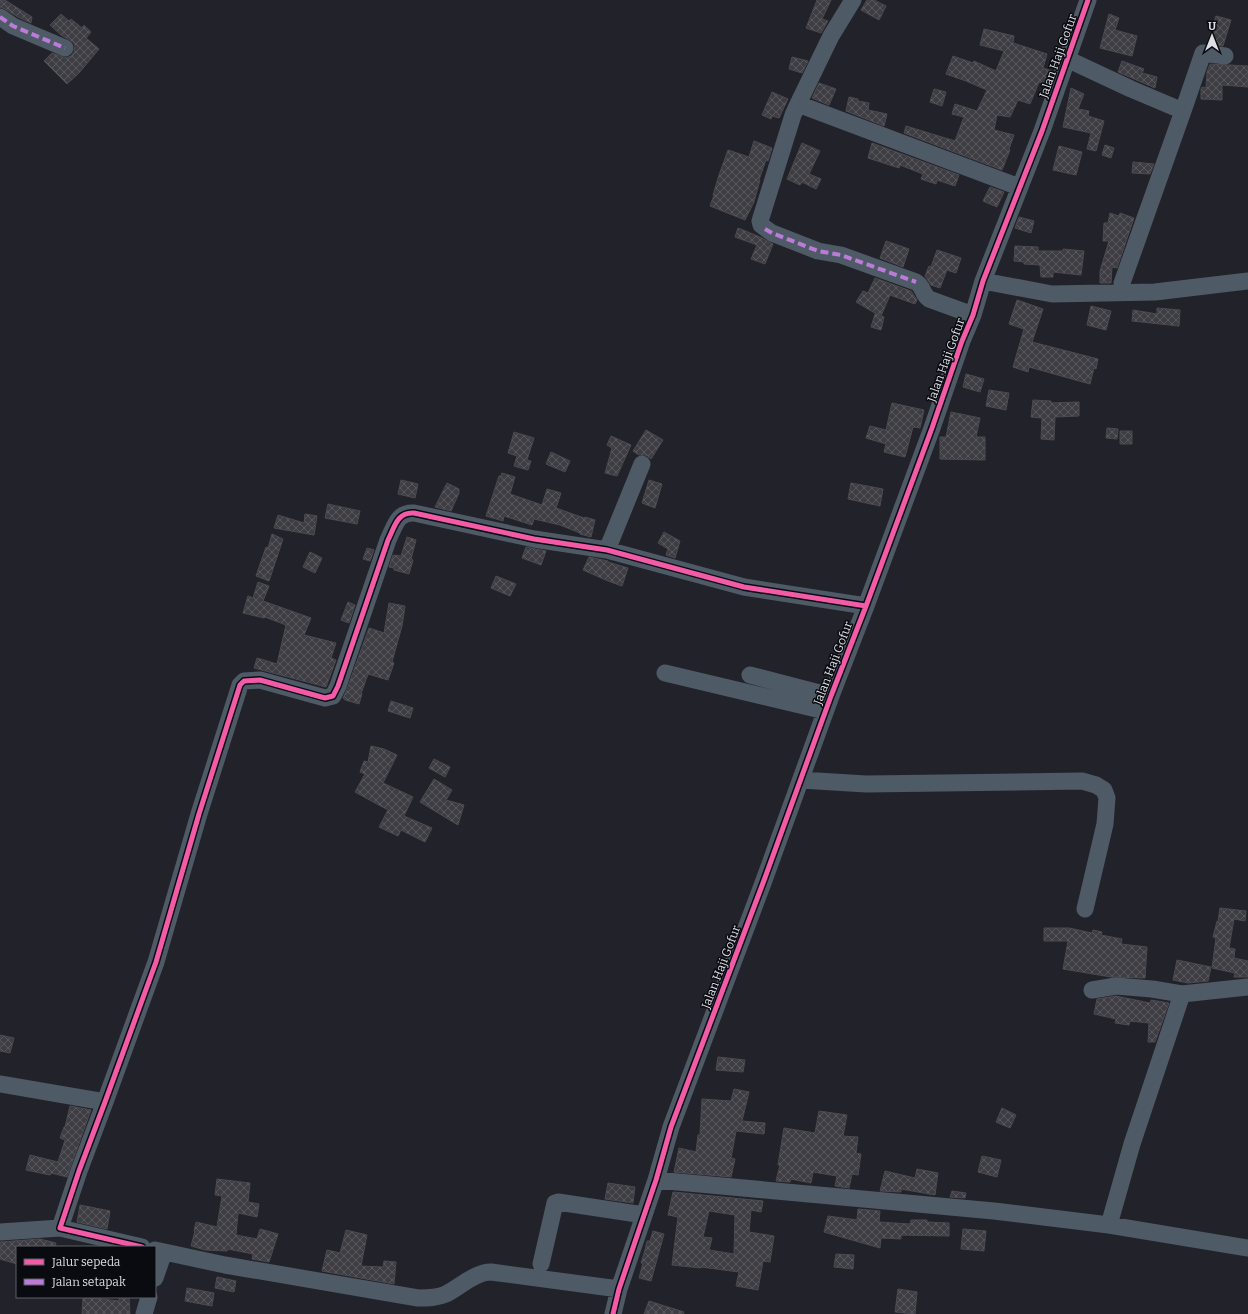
<svg xmlns="http://www.w3.org/2000/svg" width="1248" height="1314" font-family="Bitter,serif">
<style>
.building{fill:url(#building-cross-hatch);stroke:#4b4a50;fill-rule:evenodd}
.lines{fill:none;stroke-linecap:round;stroke-linejoin:round}
.minor{stroke:#4f5a67;stroke-width:17}
.quiet{stroke:#bd7bd9;stroke-width:4;stroke-dasharray:8 4;stroke-linecap:butt}
.cycleway-casing{stroke:#0a0b10;stroke-width:8}
.cycleway{stroke:#f35aa7;stroke-width:5}
.labels{text-anchor:middle;stroke-width:3;stroke-linejoin:round;paint-order:stroke}
.street-label{font-size:12px;fill:#dddee6;stroke:#0a0b10}
</style>
<defs>
<pattern id="building-cross-hatch" width="8" height="8" patternUnits="userSpaceOnUse"><rect width="8" height="8" fill="#3d3d43"/><path d="M0 0l8 8M0 8l8-8" fill="none" stroke="#59595e"/></pattern>
</defs>
<rect width="100%" height="100%" fill="#22232a"/>
<path class="building" d="M0,0H5L32,17L31,23L18,17L5,9L0,7Z
M817,0H831L822,19L828,21L821,33L806,28Z
M867,0H874L886,6L879,20L861,10Z
M61,14L69,21L71,19L82,28L84,25L91,32L86,38L99,49L79,73L67,84L44,61L52,53L66,58L71,56L74,52L75,46L73,42L61,35L50,25Z
M1109,14L1119,18L1115,30L1137,36L1132,56L1100,48Z
M1216,16L1231,20L1223,46L1207,44Z
M984,29L1014,36L1013,43L1047,54L1043,68L1052,71L1047,86L1039,82L1030,104L1018,100L1010,117L997,115L994,130L1014,135L1009,149L1010,150L1002,170L904,133L906,126L955,141L964,117L952,114L955,104L977,111L987,90L966,81L946,74L953,56L973,63L974,61L996,71L1004,51L980,45Z
M792,57L808,61L802,73L789,69Z
M1122,61L1144,69L1142,73L1157,77L1155,88L1118,72Z
M1210,64L1248,66V87L1222,85V100L1201,99V89L1202,87L1206,88L1207,72Z
M819,83L836,89L829,105L812,98Z
M1071,88L1084,94L1078,109L1089,111L1088,116L1104,121L1096,151L1087,149L1091,133L1063,127Z
M934,89L946,92L942,106L930,102Z
M772,92L788,99L779,118L772,116L771,119L762,115Z
M849,97L858,99V101L869,103L868,110L887,114L884,126L846,111Z
M754,141L772,148L768,161L766,160L759,180H760L754,202L745,220L710,206L714,195H713L719,175L728,150L749,157Z
M802,143L820,151L809,174L821,179L816,189L802,182L800,185L787,179Z
M872,143L959,175L955,186L937,180L936,184L921,179L923,174L900,165L899,168L868,158Z
M1105,145L1114,148L1111,158L1102,155Z
M1059,146L1082,152L1076,175L1053,170Z
M1133,162L1154,164L1150,174L1132,173Z
M990,187L1004,192L997,207L983,201Z
M1110,213L1119,216L1120,213L1134,218L1117,268L1112,267L1111,283H1100V271L1109,241H1103L1104,223H1108Z
M1019,217L1034,221L1031,233L1015,228Z
M738,228L760,237L773,244L765,264L751,259L757,245L735,237Z
M886,241L909,249L903,267L880,258Z
M1015,246L1038,247V251H1063V249L1084,251L1081,275L1053,272V277H1041L1040,265L1024,264V262L1014,261Z
M937,250L961,258L956,273L947,270L940,288L931,285L925,276L929,266L931,267Z
M875,278L911,291L917,300L915,304L890,295L881,316L884,317L881,330L871,327L875,314L880,316L856,302L863,291L868,293Z
M1017,300L1043,309L1032,342L1098,359L1096,369L1094,368L1090,384L1029,367L1028,372L1013,367L1024,329L1009,324Z
M1091,306L1111,311L1106,330L1087,325Z
M1157,308L1180,310L1179,326L1132,321L1133,310L1157,314Z
M966,374L984,379L980,392L963,387Z
M989,390L1009,393L1006,410L986,406Z
M1033,400L1051,401V403L1079,402V416L1055,417L1054,440L1041,439L1042,418L1031,417Z
M892,403L924,410L920,428L913,427L905,457L884,452L886,444L866,438L870,426L886,430Z
M951,412L980,418L976,437H985V460L940,459V437H946Z
M1107,428L1118,429L1117,439L1106,438Z
M646,430L663,440L651,459L646,455H639L633,451Z
M1120,431H1132V444H1120Z
M514,432L534,438L527,460L531,461L528,470L514,466L517,456L508,453Z
M611,436L631,445L617,476L605,473L612,448L607,445Z
M551,452L570,461L565,472L546,464Z
M502,473L515,477L510,494L542,505L547,489L561,493L556,508L584,518L585,517L595,520L591,537L580,534V533L560,525L534,519L532,525L504,516L503,521L486,516L499,476H501Z
M401,480L418,484L415,498L398,494Z
M649,480L662,484L655,508L642,503Z
M447,483L459,489V493L451,511L435,507Z
M851,483L883,489L880,506L848,499Z
M328,504L360,511L357,524L325,518Z
M305,514L317,516L314,535L274,528L278,515L304,523Z
M664,532L680,541L675,558L666,555L668,549L658,543Z
M272,534L283,539L269,581L256,576L266,547L268,548Z
M407,537L416,540L411,559L413,560L409,574L394,570V568L389,567L393,555L401,556Z
M526,547L546,551L541,565L522,558Z
M367,548L374,550L370,561L363,559Z
M310,552L322,558L315,573L303,567Z
M589,557L608,561V562L628,568L622,586L608,581L583,570Z
M496,576L516,584L510,596L491,588Z
M258,582L269,586L263,601L311,618L304,635L336,643L331,658L336,660L326,687L254,668L257,658L277,664L286,625L265,617L264,618L243,613L248,596L253,598Z
M348,602L355,605L349,623L341,620Z
M389,603L405,606L402,626L392,662L394,663L388,680L368,674L361,694H362L359,704L345,700L343,698L347,689L369,628L384,633Z
M391,701L413,708L410,718L388,711Z
M371,746L384,749L397,755L383,783L413,797L404,816L432,828L425,842L401,830L398,836L379,827L388,810L355,792L365,774L360,772L364,761L368,762Z
M434,759L450,767L445,777L429,768Z
M434,779L452,790L446,800L464,805L458,825L420,802Z
M1220,908L1246,911L1245,921L1234,919L1229,948L1235,949L1234,958L1248,961V977H1234L1235,973L1212,968L1216,938L1213,937L1217,921L1218,922Z
M1044,928H1069L1092,933L1093,930L1102,932L1101,935L1122,939L1121,944L1147,947L1145,978L1111,977L1063,969L1068,941H1044Z
M1177,960L1211,967L1208,981L1188,983L1173,980Z
M1116,996L1150,1003L1151,1000L1169,1003L1155,1042H1148L1149,1023L1130,1021L1129,1025L1115,1023L1116,1019L1094,1014L1097,999Z
M0,1035L14,1038L10,1053L0,1051Z
M718,1057L745,1060L743,1072L716,1070Z
M734,1089L749,1092L742,1121L765,1123L764,1134L736,1131L731,1158L735,1159L731,1177L674,1172L679,1148L696,1152L698,1135H700L702,1099L731,1101Z
M70,1106L91,1110L67,1177L51,1173L50,1175L26,1170L30,1155L58,1162L65,1140L60,1138L64,1127H65Z
M1002,1108L1016,1115L1010,1128L996,1122Z
M819,1111L847,1115L843,1136L858,1137L856,1153L861,1154L858,1175L852,1174L849,1188L835,1186L837,1176L813,1172L811,1183L791,1179L790,1182L776,1181L780,1165H778L784,1128L815,1133Z
M982,1156L1001,1160L997,1177L978,1172Z
M917,1169L938,1173L935,1195L901,1189V1192L880,1191L885,1171L915,1178Z
M217,1179L250,1183L248,1202L259,1204L257,1217L238,1213L236,1235L257,1239L260,1229L278,1234L269,1262L252,1259L253,1254L228,1249L227,1251L205,1250L191,1246L195,1231H194L196,1222L217,1227L222,1196L215,1195Z
M608,1183L635,1187L633,1203L605,1199Z
M952,1191L966,1193L965,1198L950,1197Z
M673,1192L763,1201L761,1212L751,1210L749,1232L774,1236L770,1262L763,1261L758,1290L736,1286L739,1272L701,1267V1268L672,1265L678,1217L668,1215ZM709,1211L735,1215L734,1254L709,1250L712,1238L703,1237Z
M80,1205L110,1211L107,1229L77,1222Z
M858,1209L880,1211L879,1222L910,1224L911,1220H927V1222L949,1223V1236L901,1235V1239L881,1238L880,1248L824,1232L828,1216L857,1220Z
M963,1229L986,1231L984,1251L961,1249Z
M346,1230L367,1235L361,1266L383,1267L384,1261L396,1262L394,1284L322,1271L327,1250L340,1253Z
M653,1231L664,1234L651,1281L639,1278L643,1263H641L645,1250L647,1241H650Z
M40,1239L56,1243L55,1247H17V1264L0,1259V1242Z
M836,1254L854,1255L853,1269L834,1267Z
M217,1277L236,1281L234,1292L215,1288Z
M187,1288L214,1293L212,1306L185,1301Z
M898,1289L917,1292L915,1314L895,1312Z
M83,1297L119,1301V1297H129L130,1314H82Z
M649,1301L684,1312L683,1314H644Z"/>
<g class="lines">
<path class="minor" d="M0,17L13,26L65,48
M1067,59L1131,89L1183,111L1203,53L1225,56
M798,104L831,36L853,0
M983,281L1052,294L1155,292L1248,281
M1122,283L1183,111
M973,315L929,299C921,293 925,288 916,282L841,255L818,251L772,233L761,225L760,221L793,115L798,104L1019,187
M607,550L642,464
M665,673L825,711
M750,675L831,696
M801,780L866,784L1082,781L1096,785L1104,790L1107,798L1105,824L1085,909
M1092,990L1116,986L1152,989L1182,994L1248,987
M0,1084L105,1102
M656,1180L994,1211L1109,1225L1248,1248
M1109,1225L1132,1144L1182,994
M0,1232L60,1228
M142,1247L60,1228L79,1171L105,1102L156,962L199,814L240,685L244,681L260,680L325,698L333,696L338,686L388,540C395,526 397,512 414,513L534,539L607,550L744,587L866,606
M155,1250L225,1265L418,1298C428,1298 437,1298 446,1294C460,1287 475,1272 491,1272L619,1289
M541,1264L555,1203L558,1202L644,1215
M155,1278L164,1252
M144,1314L149,1297
M613,1314L619,1289L656,1180L671,1127L763,883L831,696L866,606L932,428L962,341L973,315L983,281L1042,131L1088,0"/>
<path class="quiet" d="M0,17L13,26L65,48
M765,229L772,233L818,251L841,255L916,282"/>
<defs>
<path id="cycleway" d="M142,1247L60,1228L79,1171L105,1102L156,962L199,814L240,685L244,681L260,680L325,698L333,696L338,686L388,540C395,526 397,512 414,513L534,539L607,550L744,587L866,606
M613,1314L619,1289L656,1180L671,1127L763,883L831,696L866,606L932,428L962,341L973,315L983,281L1042,131L1088,0"/>
</defs>
<use href="#cycleway" class="cycleway-casing"/>
<use href="#cycleway" class="cycleway"/>
</g>
<g class="labels">
<g class="street-label">
<text transform="translate(1058 56) rotate(-70)" y="4">Jalan Haji Gofur</text>
<text transform="translate(946 360) rotate(-70)" y="4">Jalan Haji Gofur</text>
<text transform="translate(833 663) rotate(-69)" y="4">Jalan Haji Gofur</text>
<text transform="translate(721 967) rotate(-69)" y="4">Jalan Haji Gofur</text>
</g>
</g>
<rect x="16" y="1246" width="140" height="52" fill="#0a0b10" stroke="#5e5f66"/>
<rect x="24" y="1259" width="20" height="6" fill="#f35aa7" stroke="#5e5f66"/>
<text x="52" y="1266" font-size="12" fill="#dddee6">Jalur sepeda</text>
<rect x="24" y="1279" width="20" height="6" fill="#bd7bd9" stroke="#5e5f66"/>
<text x="52" y="1286" font-size="12" fill="#dddee6">Jalan setapak</text>
<g transform="translate(1212 36)" stroke="#0a0b10" stroke-width="3" paint-order="stroke">
<path d="M0-3L7 15L0 10L-7 15Z" fill="#dddee6"/>
<text y="-6" font-size="11" font-weight="bold" text-anchor="middle" fill="#dddee6">U</text>
</g>
</svg>
